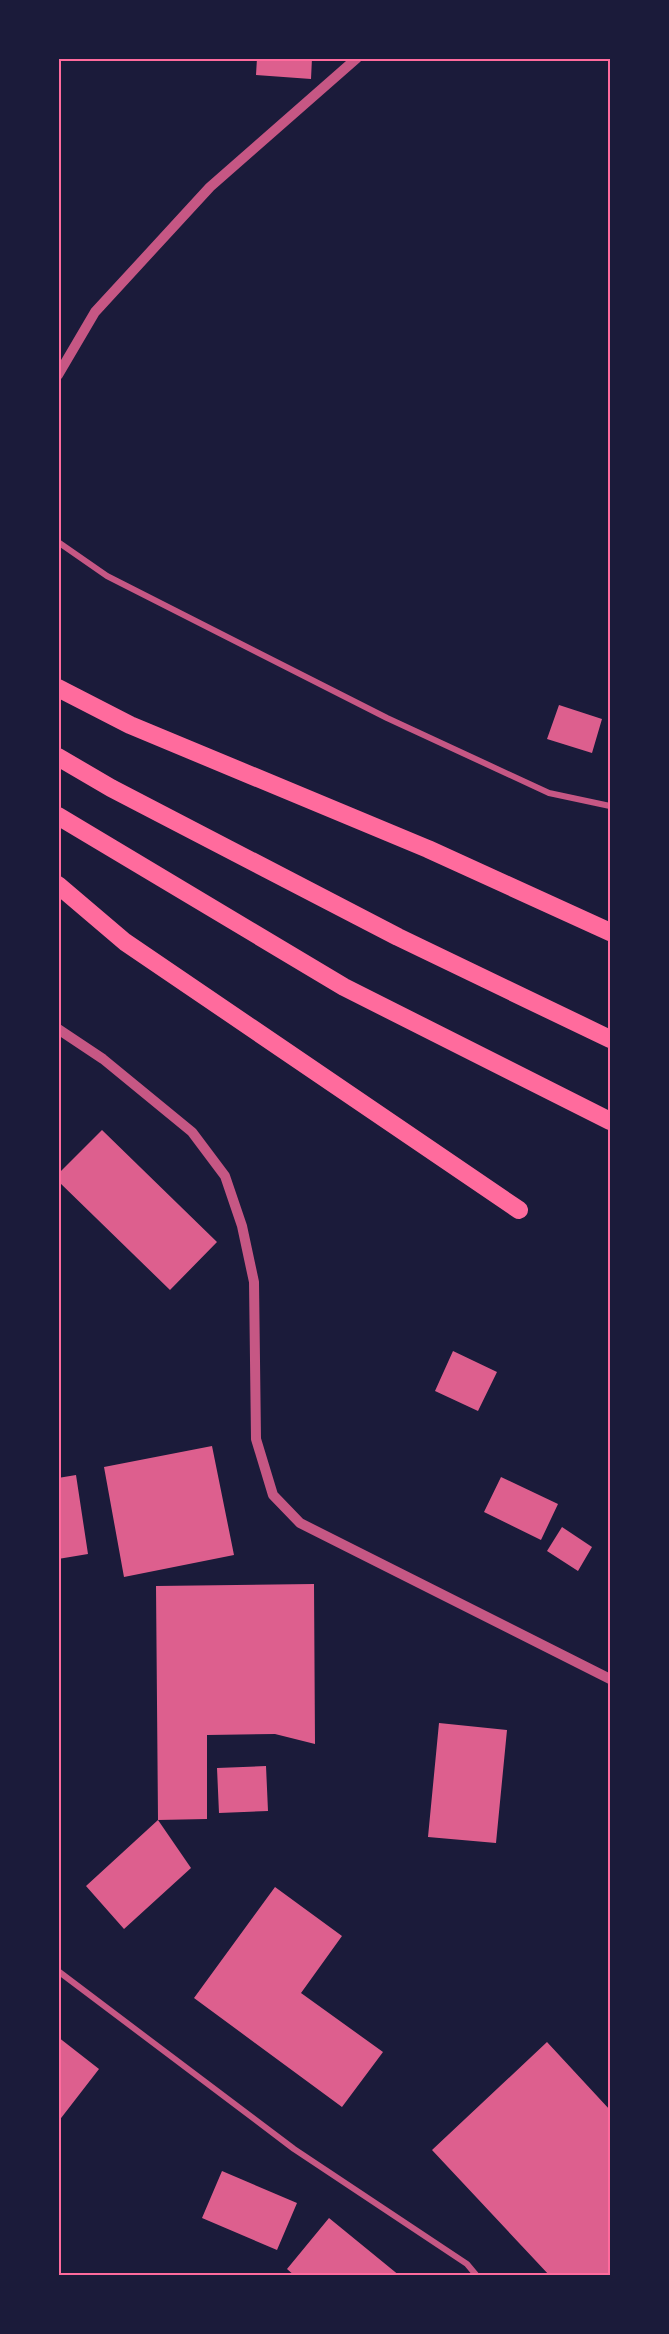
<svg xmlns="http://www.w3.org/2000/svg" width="669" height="2334" font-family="'Zilla Slab',serif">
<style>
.building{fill:#dd5f8e}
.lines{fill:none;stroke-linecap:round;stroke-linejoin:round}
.minor{stroke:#c65784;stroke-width:6}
.tertiary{stroke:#c65784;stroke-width:10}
.motorway{stroke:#ff6b9d;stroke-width:18}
.neatline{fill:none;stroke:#ff6b9d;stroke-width:2}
</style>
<rect width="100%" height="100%" fill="#1b1b3a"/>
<path class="building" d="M257,58H312L311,79L256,75Z
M559,705L602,719L592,753L547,739Z
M102,1130L217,1242L170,1290L58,1181V1174Z
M453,1351L497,1372L478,1411L435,1391Z
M212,1446L234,1555L124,1577L104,1467Z
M76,1475L88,1554L58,1559V1478Z
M501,1477L558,1504L541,1540L484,1512Z
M562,1527L592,1547L578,1571L547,1551Z
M314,1584L315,1744L275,1734L207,1735V1819L158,1820L156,1586Z
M439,1723L507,1730L496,1843L428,1837Z
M266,1766L268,1811L219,1813L217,1768Z
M158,1820L191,1868L124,1929L86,1886Z
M275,1887L342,1936L301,1993L383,2052L342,2107L194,1998Z
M58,2037L99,2069L58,2122Z
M547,2042L610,2110V2276H550L432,2150Z
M222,2171L297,2203L277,2250L202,2218Z
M329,2218L400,2276H295L287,2269Z"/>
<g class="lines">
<path class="minor" d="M58,542L107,576L387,718L549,793L610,806
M58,1971L294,2149L467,2264L477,2276"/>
<path class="tertiary" d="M58,375L95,312L210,187L357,58
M58,1029L103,1059L192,1132L225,1176L242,1226L254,1282L256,1439L273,1495L300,1523L610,1679"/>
<path class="motorway" d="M58,688L130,725L428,849L610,932
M58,757L111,788L398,937L610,1039
M58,816L344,987L610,1121
M58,885L125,942L519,1210"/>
</g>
<rect width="669" height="2334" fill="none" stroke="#1b1b3a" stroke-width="120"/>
<rect x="60" y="60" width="549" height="2214" class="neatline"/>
</svg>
